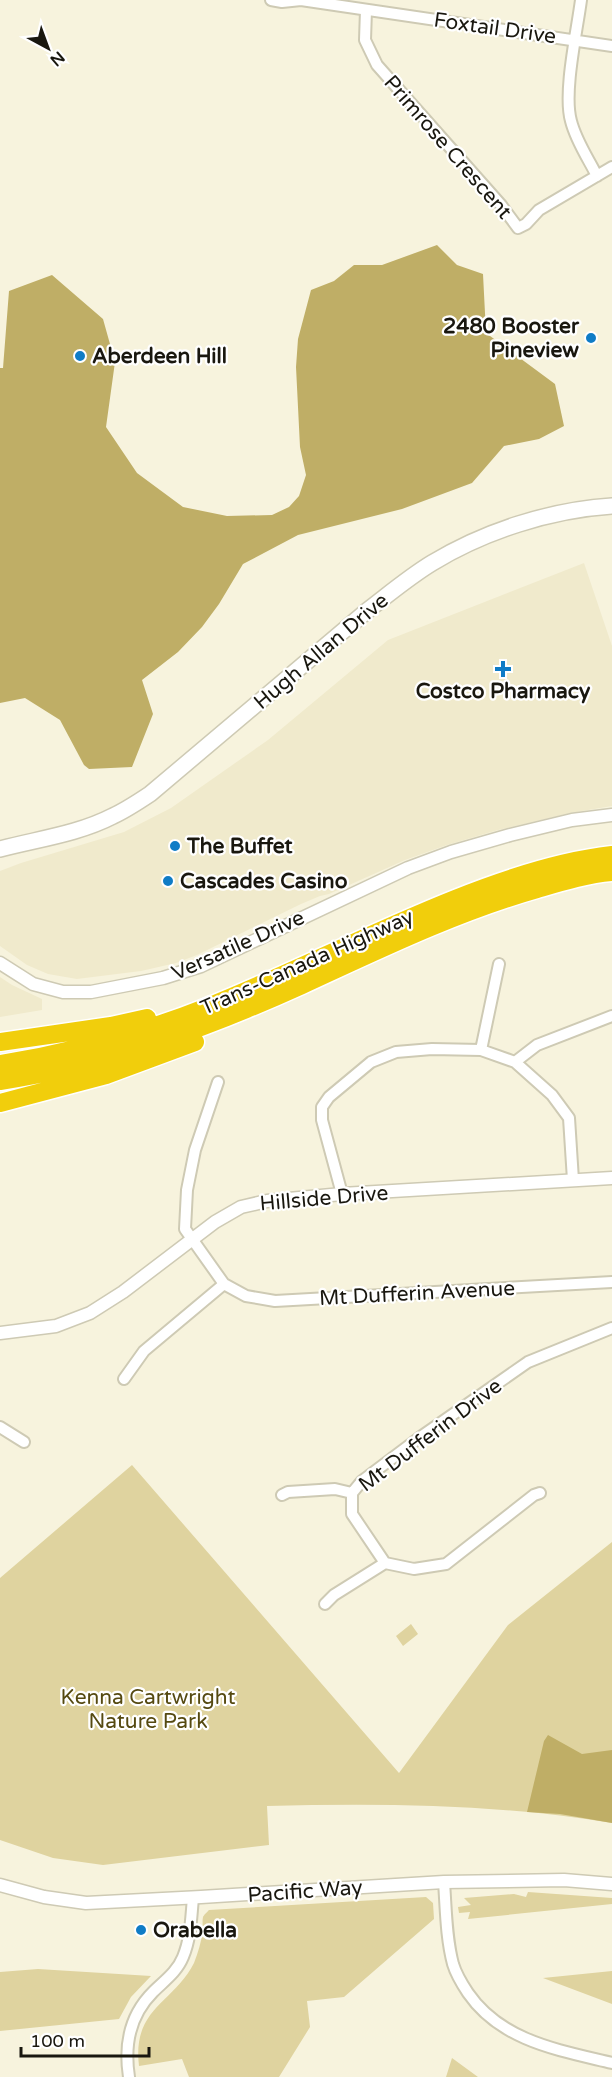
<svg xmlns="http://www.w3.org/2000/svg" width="612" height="2077" font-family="'Varela Round',sans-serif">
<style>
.built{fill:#f0eacc}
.green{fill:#dfd39f}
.forest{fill:#bfae66}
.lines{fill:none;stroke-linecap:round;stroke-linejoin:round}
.minor-casing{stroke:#cecab4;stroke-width:14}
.tertiary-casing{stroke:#cecab4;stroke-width:15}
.secondary-casing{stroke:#cecab4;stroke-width:18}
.motorway-casing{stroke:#fff;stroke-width:21}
.minor{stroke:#fff;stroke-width:10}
.tertiary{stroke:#fff;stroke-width:12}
.secondary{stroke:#fff;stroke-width:15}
.motorway{stroke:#f1ce0c;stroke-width:18}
.poi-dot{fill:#0f7cc6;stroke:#fff;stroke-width:2}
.labels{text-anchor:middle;stroke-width:4.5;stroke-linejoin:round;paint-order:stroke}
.street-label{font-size:21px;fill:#19170f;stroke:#fff}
.poi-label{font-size:21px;font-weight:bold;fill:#19170f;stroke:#fff;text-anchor:start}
.park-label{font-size:21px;fill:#554910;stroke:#fff}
</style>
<rect width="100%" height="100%" fill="#f7f3dd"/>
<path class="built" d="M584,563L612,646V806L570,813L498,830L447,845L405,860L329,894L320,896L301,904L197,955L176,963L141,971L77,979L48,974L27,965L0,946V871L21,863L124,832L171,808L268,740L388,640Z
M0,977L12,985L42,999V1010L0,1017Z"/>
<path class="green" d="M132,1465L399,1773L508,1625L612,1542V1823C498,1804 382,1803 267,1806L269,1845L103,1865L53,1858L0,1840V1578Z
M411,1624L418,1634L403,1646L396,1636Z
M528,1892L612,1898V1904L468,1919L470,1912L459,1913L458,1907L471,1905L464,1898L514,1894L526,1897Z
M426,1897L433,1903L434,1919L344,1997L307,2001L310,2027L279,2077H189L182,2059L139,2066C132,2008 173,2004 194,1963C198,1953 201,1942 203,1931C203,1927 202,1921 203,1917C203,1916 208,1911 209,1910Z
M38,1969L151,1976L131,1997L119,2019L0,2031V1972Z
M612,1971V2004L543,1978Z
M452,2058L478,2077H446Z"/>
<path class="forest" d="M437,245L457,265L483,274L486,333L555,384L564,426L539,439L504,446L472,483L402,509L298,535L243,564L219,604L202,627L178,652L142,680L153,714L132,767L89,769L84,765L60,720L25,698L0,703V368H3L9,291L52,275L103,319L115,362L106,427L137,473L183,507L227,516L272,515L289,507L299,496L306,475L300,447L296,367L298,339L311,290L334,281L354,265H382Z
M548,1735L582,1754L612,1750V1823L560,1814L527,1812L544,1741Z"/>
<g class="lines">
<defs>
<path id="minor" d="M271,0L282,2L301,0L612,46
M581,0C577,31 563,93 571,121C576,141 588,158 597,176
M366,10L365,40L377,65L501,205L518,228L526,224L539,210L612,167
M481,1050L499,964
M515,1062L537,1045L612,1016
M218,1082L195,1150L187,1190L185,1229L224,1284L246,1296L275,1301L612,1282
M342,1194L322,1120V1107L329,1097L371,1062L396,1052L432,1049L481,1050L515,1062L552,1095L569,1118L573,1180
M124,1379L144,1351L224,1284
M0,1427L24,1442
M540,1493L534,1495L446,1564L414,1569L385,1563L352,1514V1493L362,1481L419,1438L528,1362L612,1328
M282,1495L288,1492L335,1489L352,1493
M325,1604L334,1595L385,1563
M444,1882C446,1909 446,1938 453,1964C456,1974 462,1984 468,1993C501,2041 558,2050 612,2063
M129,2077C124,2045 130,2015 153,1992C164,1981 177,1972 183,1957C191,1938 191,1918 193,1898"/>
<path id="tertiary" d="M0,963L33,984L63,992H91L163,978L201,966L408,868L451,852L510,835L572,820L612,815
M0,1333L56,1326L90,1313L123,1292L215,1222L241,1207L267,1201L342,1194L612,1178
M0,1885L44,1897L86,1903L201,1897L444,1882L564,1880L612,1884"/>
<path id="secondary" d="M0,849C38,839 78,834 113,816C126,810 138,802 150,794L368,610C389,594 409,577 432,563C485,531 550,510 612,506"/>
<path id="motorway" d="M0,1042L111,1026L147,1018
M0,1064C72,1053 142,1033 210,1006C292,973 372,932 455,899C505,879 558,861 612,855
M0,1081C105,1065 205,1029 302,985C378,950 456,912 537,889C561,882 587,874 612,872
M0,1103L106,1075L195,1042"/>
</defs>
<use href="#minor" class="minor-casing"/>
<use href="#tertiary" class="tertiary-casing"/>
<use href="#secondary" class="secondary-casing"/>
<use href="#motorway" class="motorway-casing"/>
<use href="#minor" class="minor"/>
<use href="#tertiary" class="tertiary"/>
<use href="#secondary" class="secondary"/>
<use href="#motorway" class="motorway"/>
</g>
<g class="poi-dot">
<circle cx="591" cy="338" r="6"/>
<circle cx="80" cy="356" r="6"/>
<path d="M500 660h6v6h6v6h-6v6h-6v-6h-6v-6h6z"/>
<circle cx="175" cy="846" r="6"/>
<circle cx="168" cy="881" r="6"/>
<circle cx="141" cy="1930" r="6"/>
</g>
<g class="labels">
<g class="street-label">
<text transform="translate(495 28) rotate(8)" y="7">Foxtail Drive</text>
<text transform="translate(448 147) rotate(49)" y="7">Primrose Crescent</text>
<text transform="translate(321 651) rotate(-40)" y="7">Hugh Allan Drive</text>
<text transform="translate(238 945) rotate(-24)" y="7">Versatile Drive</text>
<text transform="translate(307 962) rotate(-24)" y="7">Trans-Canada Highway</text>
<text transform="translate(324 1198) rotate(-5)" y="7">Hillside Drive</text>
<text transform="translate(417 1293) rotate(-3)" y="7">Mt Dufferin Avenue</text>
<text transform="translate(430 1435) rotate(-37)" y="7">Mt Dufferin Drive</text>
<text transform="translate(305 1891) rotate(-4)" y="7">Pacific Way</text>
</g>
<g class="poi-label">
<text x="579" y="333" text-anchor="end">2480 Booster<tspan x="579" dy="24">Pineview</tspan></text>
<text x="92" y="363">Aberdeen Hill</text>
<text x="503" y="698" text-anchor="middle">Costco Pharmacy</text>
<text x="187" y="853">The Buffet</text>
<text x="180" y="888">Cascades Casino</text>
<text x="153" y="1937">Orabella</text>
</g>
<g class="park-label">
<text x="148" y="1704">Kenna Cartwright<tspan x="148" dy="24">Nature Park</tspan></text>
</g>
</g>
<g transform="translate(48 48) rotate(139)" stroke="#ffffff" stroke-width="4.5" paint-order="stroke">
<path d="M0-4.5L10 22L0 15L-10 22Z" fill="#19170f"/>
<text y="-9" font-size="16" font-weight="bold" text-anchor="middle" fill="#19170f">N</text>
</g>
<path d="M21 2047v9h128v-9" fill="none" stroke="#19170f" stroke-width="3"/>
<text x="30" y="2047" font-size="18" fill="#19170f" stroke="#ffffff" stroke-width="4.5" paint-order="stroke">100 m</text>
</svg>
